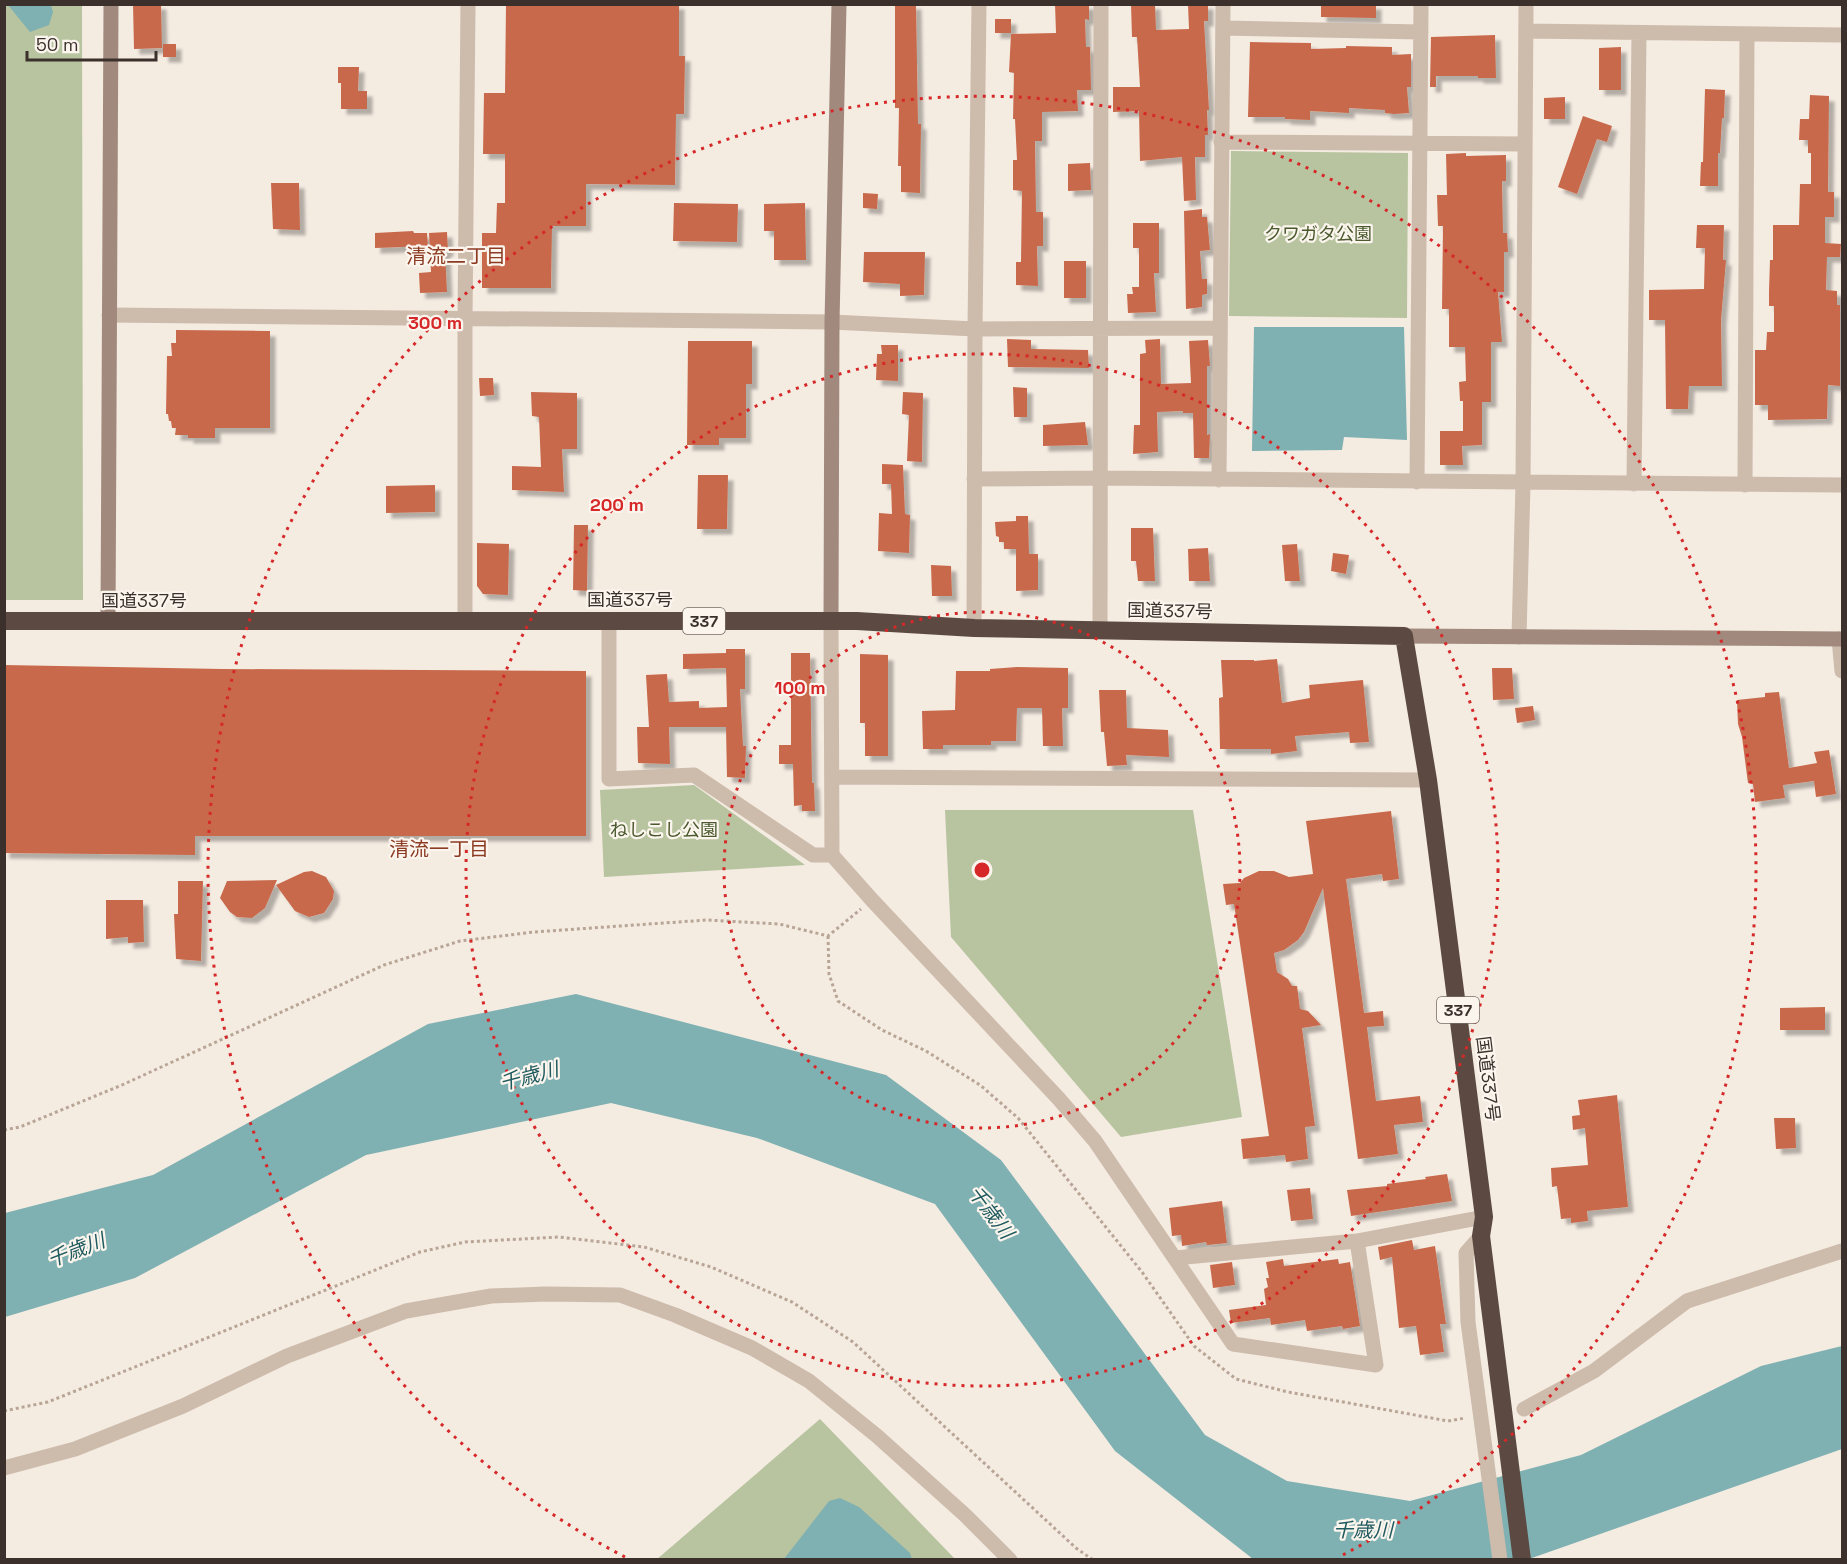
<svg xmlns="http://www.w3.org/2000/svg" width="1847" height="1564" font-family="'Space Grotesk','Noto Sans JP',sans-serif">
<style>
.green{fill:#b8c4a0}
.water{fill:#7fb0b2}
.building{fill:#c8694b;filter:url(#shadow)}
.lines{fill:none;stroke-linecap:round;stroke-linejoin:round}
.path{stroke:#b9a596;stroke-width:3;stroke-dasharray:3 3;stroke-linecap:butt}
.street{stroke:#cdbbac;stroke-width:15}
.secondary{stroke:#a18a7d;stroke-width:15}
.highway{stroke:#5c4a42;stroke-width:18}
.ring{fill:none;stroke:#d62828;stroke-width:3;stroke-dasharray:3 6}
.labels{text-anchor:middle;stroke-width:4.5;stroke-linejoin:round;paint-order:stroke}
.shield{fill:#fbf5ee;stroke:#756b66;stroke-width:1.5}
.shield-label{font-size:16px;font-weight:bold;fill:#3b302b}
.park-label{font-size:18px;fill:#4a5a2e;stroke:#fbf5ee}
.street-label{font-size:18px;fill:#3b302b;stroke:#fbf5ee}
.neighbourhood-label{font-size:20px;fill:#8c3b22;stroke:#fbf5ee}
.water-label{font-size:20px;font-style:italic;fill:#1f5a5e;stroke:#fbf5ee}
.centre{fill:#d62828;stroke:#fbf5ee;stroke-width:3}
.ring-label{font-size:18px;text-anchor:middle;font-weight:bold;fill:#d62828;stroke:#fbf5ee;stroke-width:4.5;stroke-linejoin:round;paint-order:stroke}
</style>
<defs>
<filter id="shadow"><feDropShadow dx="5.5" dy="5.5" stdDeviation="1.5" flood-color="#0004"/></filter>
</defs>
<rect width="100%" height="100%" fill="#f4ebe1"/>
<path class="green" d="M5,5H82L83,600H5Z
M1231,151L1408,153L1407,318L1229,316Z
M694,785L805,865L604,877L600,790Z
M945,810H1193L1242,1117L1121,1137L951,937Z
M820,1419L955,1559L656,1560Z"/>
<path class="water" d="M8,5H51L53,12L49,25L30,32Z
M1254,327H1404L1407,440L1344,437L1342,450L1252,451Z
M576,994L886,1075L1001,1160L1205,1435L1287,1481L1410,1501L1581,1455L1761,1366L1842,1346V1449L1529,1559H1253L1115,1451L935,1204L757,1138L611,1103L366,1155L135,1278L5,1317V1213L153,1175L428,1024Z
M840,1498L859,1507L910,1553L912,1559H784L829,1501Z"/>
<path class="building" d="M133,4H161L162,48L134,49Z
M506,4H679V56H685L684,114H676L675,185L586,184V226H552L551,288H482V233H496L497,203H505V154H483L484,93H505Z
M895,4H916L918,124H921L920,193L901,192V166H898L899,108H895Z
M1055,4H1089V20L1085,19L1086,47H1090L1091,90H1077L1078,111L1042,112V141H1035L1036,212H1043V246H1037L1038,286L1016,285V262H1021L1022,191L1013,190V160H1017L1015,119H1013L1014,73L1009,72L1011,34L1056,33Z
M1131,4H1155L1156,30L1189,29L1188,4H1208V21H1204L1209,110H1207L1208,135H1205V157H1195L1196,200L1184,201L1182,157L1140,161L1139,111L1113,112V87H1140L1137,37H1132Z
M1321,4H1376V18L1321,17Z
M995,19H1011V33H995Z
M1495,35L1496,78H1478V76H1436V87H1430L1431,37Z
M1250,42L1311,43V49L1346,48V46L1392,47V55L1411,54V87H1407L1409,113L1394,114L1385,113V110L1349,108V113L1310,111V120L1285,119V117H1248Z
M163,44H176V57H163Z
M1621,47V90H1599V48Z
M338,67H359L358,91H367V109H341V83H338Z
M1705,89L1725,90L1724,118H1722L1720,153H1718V186H1700L1701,162H1703Z
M1810,95L1829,96L1828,192H1834V217H1825V243L1841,244L1840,257H1827L1826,290L1837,291V305H1840V386L1828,385L1827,419L1768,420V405H1755V350H1766L1767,332H1774V306H1769V291L1770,260H1773V225H1799L1800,184H1811V153H1808V140H1799L1800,119H1809Z
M1565,97V119H1544V98Z
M1583,116L1612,126L1607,142L1597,139L1577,194L1558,187Z
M1466,153V156L1506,155V181H1502L1503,233H1507L1508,252H1504V292H1498L1502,342H1491V402H1482V445L1462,446L1463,465H1440V431H1463V401H1460L1459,382L1466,381L1465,347H1449V309H1442L1443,226H1438L1437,195H1447L1446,154Z
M1090,163L1091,190L1068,191V164Z
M271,183H299L300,230L273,229Z
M863,193L878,194L877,209L863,208Z
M674,203L738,204L737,242L673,241Z
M805,203L806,260H774V231H764V204Z
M1202,209V217H1207L1210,250L1200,251L1202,279H1207V294L1202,295V307L1186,309L1184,211Z
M1133,223H1159V273H1154L1156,312L1128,313L1127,294H1133L1132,287H1139V248H1133Z
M1697,225H1724L1723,260H1726L1721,320L1722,386H1689L1688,409H1666L1665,320H1649V290L1704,289L1705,248H1696Z
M413,231L414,233H427L428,246L375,248V233Z
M447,232L448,251H445L447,292L420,293L419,273L431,272L429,233Z
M864,252H925L924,295L900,296V284L863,282Z
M1064,261H1086V298H1064Z
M176,330L270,331V428H215V438H188V435H175L176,428H172L171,421H169L168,414H166L167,356H172L171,343H176Z
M1007,339L1031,340V349L1088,350L1089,368L1008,367Z
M1160,339L1161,384L1191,383L1189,341L1208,340L1210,366H1207V435L1210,434L1209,458H1194L1193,413H1183V411L1157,412L1158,452L1133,454L1134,425H1140V354L1146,353L1145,340Z
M688,341H752V384H746V438H719V445H687Z
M881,345H898V381L876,380L877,354H882Z
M479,378H493L494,395L480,396Z
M1013,387L1027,388V417H1014Z
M531,392L577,393V449H562L564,492L512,490V466L541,467L539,417L532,416Z
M903,392L923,393L922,462L907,461L909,415L902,414Z
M1085,422L1088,445L1043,446V425Z
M882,464L903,465L905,514L910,515L909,553L878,551L879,513L892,514L891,484H882Z
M698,475H728L727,529H697Z
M435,485V512L386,513V486Z
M1016,516H1028L1029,554H1038V590L1016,591V549H1004V542H999V537L996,536L995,522L1016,521Z
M574,525H588L587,591L573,590Z
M1131,528H1153L1155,581H1138L1136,561H1131Z
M477,543L509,544L508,595L483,594L477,586Z
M1297,544L1300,581H1285L1282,545Z
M1208,548L1210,581H1189L1188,549Z
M1333,553L1349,555L1346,574L1331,571Z
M931,565L951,566L952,596H932Z
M726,649H745V689H740L743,746H746L745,778L727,777L726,727H669L670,764L638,763L637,727H649L646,675L667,674L669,702L699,701V708L727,707L726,668L683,669V654L726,653Z
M791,653H810L812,783H814L815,811H802V805L794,806L793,764H779V745H791Z
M860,654L888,655V756H865V723H860Z
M1277,659L1282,703L1310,698L1309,685L1363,680L1369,742L1350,743L1349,732L1295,736L1297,751L1271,754V749H1220L1219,698L1223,697L1221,660H1254V661Z
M4,665L222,669L586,671V836H195V855L4,853Z
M1017,667L1068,668V708H1062L1063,746H1043L1042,708H1017L1016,741H991V745H943V749H923L922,711L955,710L956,671H990V669Z
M1492,668H1512L1514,699L1493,700Z
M1099,690H1126L1127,728L1168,730L1169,757L1126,755L1127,765L1107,766L1104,732H1101Z
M1779,692L1789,768L1817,763L1814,752L1829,750L1836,794L1816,797L1814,781L1783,785L1785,798L1755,802L1753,784L1748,783L1742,737L1738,724L1737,700L1765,697V693Z
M1533,706L1535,720L1517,723L1515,708Z
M1391,811L1399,879L1383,881L1382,874L1346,879L1364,1013L1383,1011L1384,1026L1367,1027L1376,1101L1420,1096L1423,1122L1394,1125L1398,1154L1358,1159L1323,888L1304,932L1298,940L1284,950L1274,953L1277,972L1288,979L1292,986H1297L1300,1009L1308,1011L1321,1025L1302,1028L1315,1126L1305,1127L1308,1159L1286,1162L1285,1155L1243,1159L1241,1139L1269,1136L1234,904L1226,905L1223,884L1240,883L1244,878L1259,871H1274L1289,877L1313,874L1306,821Z
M312,871L326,877L334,891L333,899L324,913L309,917L295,911L276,885L304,872Z
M277,880L265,908L252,918L237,917L230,912L220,898L227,881Z
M178,881H203L201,961L176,959L174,914H178Z
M106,900H143L144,942L128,943V937L106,939Z
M1825,1007V1030H1780V1008Z
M1617,1095L1628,1207L1587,1211L1588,1221L1571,1223V1218L1561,1219L1557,1186L1552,1187L1551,1168L1588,1165L1585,1128L1573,1130L1572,1116L1580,1115L1578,1100Z
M1774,1118H1795L1796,1148L1776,1149Z
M1447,1174L1452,1201L1351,1216L1347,1190L1387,1186V1184L1426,1179L1425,1177Z
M1310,1188L1313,1219L1291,1221L1287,1190Z
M1222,1201L1227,1243L1207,1245L1206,1242L1182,1246L1181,1235L1172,1236L1169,1208Z
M1412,1240L1414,1250L1435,1246L1446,1324H1440L1444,1352L1420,1355L1416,1326L1399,1328L1392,1257L1380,1260L1378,1247Z
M1283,1259L1284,1266L1338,1259L1339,1264L1350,1262L1360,1326L1343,1329L1342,1326L1307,1331L1305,1320L1271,1325L1270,1318L1231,1323L1229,1310L1266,1305L1264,1289L1268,1287L1266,1278H1269L1266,1262Z
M1232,1262L1235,1285L1213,1288L1210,1265Z"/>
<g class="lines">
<path class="path" d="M828,936L829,974L838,1001L882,1030L926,1051L980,1085L1018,1118L1142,1272L1194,1346L1236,1379L1288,1392L1448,1421L1465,1418
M4,1130L20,1127L122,1085L384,965L460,941L534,932L707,920L779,924L828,936L861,909
M4,1411L48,1402L420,1252L465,1242L559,1237L644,1247L711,1267L792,1302L853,1342L1076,1548L1093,1560"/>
<path class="street" d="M1223,28L1421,32
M1526,31L1842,35
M1221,142L1525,144
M109,315L832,322L975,329L1219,328
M974,479L1100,478L1842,485
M1219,480L1223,4
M1417,482L1421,4
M1634,484L1639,33
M1745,485L1747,34
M831,620L832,855L872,900L1059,1099L1095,1141L1233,1344L1376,1365L1357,1241
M465,621V318L468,4
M609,621V779L694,775L813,855H832
M974,628L975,329L979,4
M1100,631L1101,4
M1519,637L1523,484L1526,4
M1839,639L1842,671
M832,777L1428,780
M1481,1236L1466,1253L1468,1322L1500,1560
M1175,1258L1357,1241L1484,1217
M1524,1409L1594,1371L1687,1301L1842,1251
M4,1468L75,1449L183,1406L287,1356L406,1311L491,1296L546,1294L620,1295L675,1315L752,1348L809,1381L877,1436L965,1515L1010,1560"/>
<path class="secondary" d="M831,620L832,322L839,4
M108,622L111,4
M1404,636L1842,639"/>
<path class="highway" d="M4,621H857L974,628L1404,636L1428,780L1484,1217L1481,1236L1522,1560"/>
</g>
<g class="ring">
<circle cx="982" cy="870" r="258"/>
<circle cx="982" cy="870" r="516"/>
<path d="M625 1557A774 774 0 1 1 1339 1557"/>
</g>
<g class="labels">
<g class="shield">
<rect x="683" y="608" width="42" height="26" rx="4.5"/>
<rect x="1437" y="997" width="42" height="26" rx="4.5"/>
</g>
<g class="shield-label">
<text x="704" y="627">337</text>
<text x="1458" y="1016">337</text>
</g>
<g class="park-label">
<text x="1318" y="240">クワガタ公園</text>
<text x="664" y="836">ねしこし公園</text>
</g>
<g class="street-label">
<text x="630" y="606">国道337号</text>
<text x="144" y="607">国道337号</text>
<text transform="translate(1170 611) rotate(1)" y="6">国道337号</text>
<text transform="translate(1488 1079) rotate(83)" y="6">国道337号</text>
</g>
<g class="neighbourhood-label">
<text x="456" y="263">清流二丁目</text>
<text x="439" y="856">清流一丁目</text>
</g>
<g class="water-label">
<text transform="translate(529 1076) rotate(-15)" y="7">千歳川</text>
<text transform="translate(991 1212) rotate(53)" y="7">千歳川</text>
<text transform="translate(76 1250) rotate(-21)" y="7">千歳川</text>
<text x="1363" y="1537">千歳川</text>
</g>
</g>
<circle cx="982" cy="870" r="9" class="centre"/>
<g class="ring-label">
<text x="435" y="329">300 m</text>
<text x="617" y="511">200 m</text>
<text x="800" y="694">100 m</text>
</g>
<rect width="1847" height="1564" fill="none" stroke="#3b302b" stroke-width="12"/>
<path d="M27 51v9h129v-9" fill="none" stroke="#3b302b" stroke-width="3"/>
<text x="36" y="51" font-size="18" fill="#3b302b" stroke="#fbf5ee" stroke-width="4.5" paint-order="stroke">50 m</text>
</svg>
